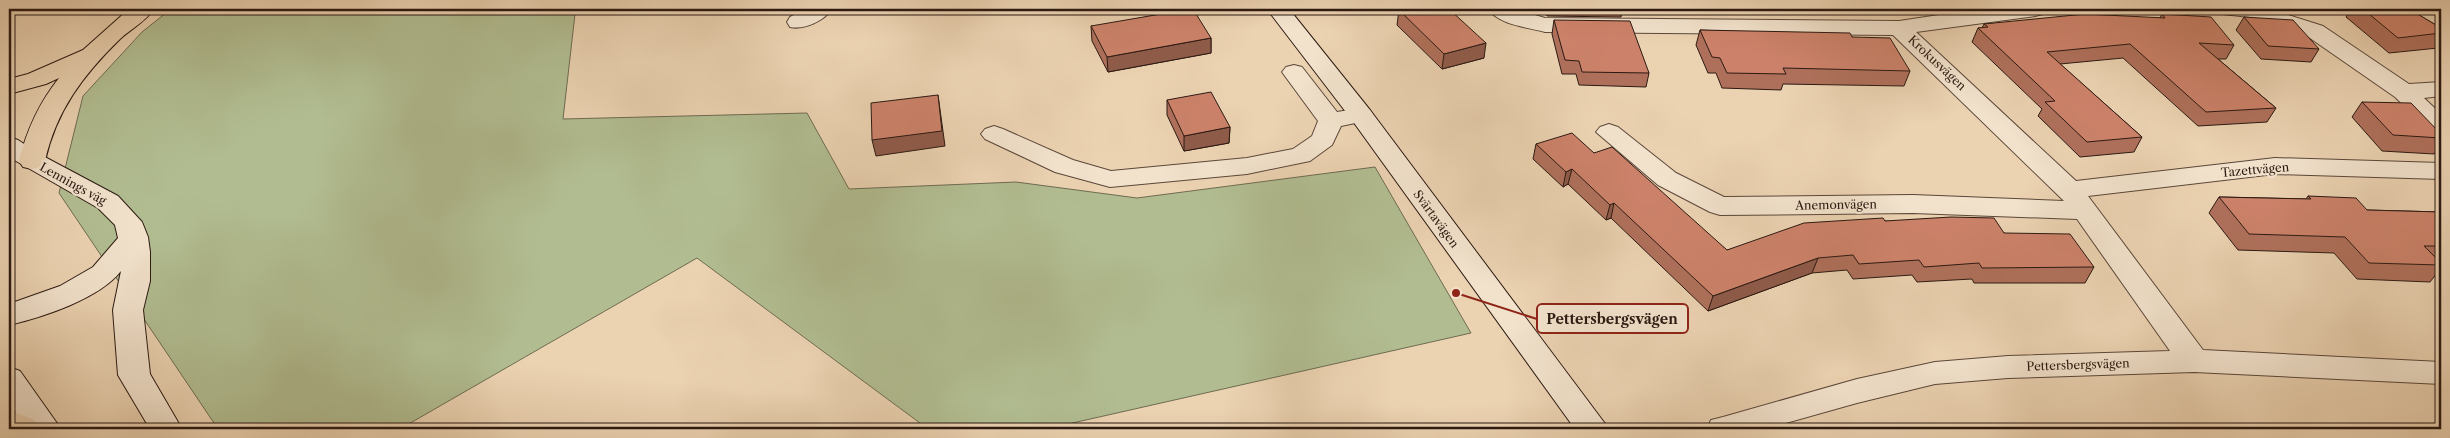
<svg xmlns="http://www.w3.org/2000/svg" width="2450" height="438" font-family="'Libre Caslon Text',serif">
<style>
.green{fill:#b1bd91;stroke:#6e6b52}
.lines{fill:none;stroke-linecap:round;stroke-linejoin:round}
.street-casing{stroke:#5b473a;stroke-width:2}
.secondary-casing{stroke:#2b1912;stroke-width:2}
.highway-casing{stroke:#2b1912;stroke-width:2}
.street{fill:#f2e2cc;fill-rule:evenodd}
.secondary{fill:#f2e2cc;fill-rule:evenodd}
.highway{fill:#ebd2b1;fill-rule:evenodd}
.wall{fill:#af705b;stroke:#2b1912}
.shaded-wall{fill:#8f5b4a;stroke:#2b1912}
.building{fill:#cc826a;stroke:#2b1912}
.labels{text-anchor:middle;stroke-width:4.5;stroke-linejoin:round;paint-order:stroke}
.street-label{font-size:12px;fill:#2b1912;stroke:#f2e2cc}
.leader{fill:none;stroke:#8f2418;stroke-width:2}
.callout-dot{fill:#8f2418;stroke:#f2e2cc;stroke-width:2}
.callout{fill:#f2e2cc;stroke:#8f2418;stroke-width:2}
.callout-label{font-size:14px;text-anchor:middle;font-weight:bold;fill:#2b1912}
</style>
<rect width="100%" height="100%" fill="#ebd2b1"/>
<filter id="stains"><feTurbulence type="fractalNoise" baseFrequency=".004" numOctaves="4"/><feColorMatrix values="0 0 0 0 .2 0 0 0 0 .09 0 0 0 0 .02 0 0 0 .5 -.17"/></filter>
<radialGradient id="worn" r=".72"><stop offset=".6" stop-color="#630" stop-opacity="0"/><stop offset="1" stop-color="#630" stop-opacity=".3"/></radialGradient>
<path class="green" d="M171,9H594L575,14L563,119L807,113L849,189L1016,182L1137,198L1375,167L1471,333L1046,429H928L697,258L400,429H218L59,193L83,96L142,32Z"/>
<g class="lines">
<defs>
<path id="street" d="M805,9H832C824,21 804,30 790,27L787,22L790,17Z
M1488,9H1515L1545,18L1899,21L1979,9H2046L2043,14L2035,16L1916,32L2076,181L2275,158L2441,163V179L2275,174L2088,196L2203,350L2441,362V384L2194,372L2008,378L1935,384L1857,403L1765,429H1707L1711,420L1723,417L1857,379L1935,362L2008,356L2170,351L2077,219L1913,213L1720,215L1710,212L1658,185L1596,132L1600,127L1609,124L1618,127L1676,173L1724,197L1913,195L2064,201L1893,35L1545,32C1527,27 1499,25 1488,9Z
M2219,9H2269L2323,26L2409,84L2441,82V96L2424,98L2441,114V136L2432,133L2395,97L2307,36L2250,17L2222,14Z
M1294,65L1302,67L1337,112L1361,108L1370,110L1373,115L1370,120L1341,126L1332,145L1310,161L1247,174L1110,187L1055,172L985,139L981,134L985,129L994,126L1003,129L1073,160L1111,171L1247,158L1293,149L1312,136L1318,121L1282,72L1286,67Z"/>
<path id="secondary" d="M1267,9H1289L1370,110L1609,429H1575L1352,120Z
M9,137L18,140L41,155L118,196L142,222L148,237L150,252V281L143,310L150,374L182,429H150L118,375L113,310L121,271C99,299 43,317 9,325V304L60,286L93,267L118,238L115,225L98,208L9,157Z
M9,367L20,371L61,429H27L9,403Z"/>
<path id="highway" d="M129,9H154C146,21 131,29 120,39C83,75 56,111 45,161L41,167L32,169L23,167L19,161C27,129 39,103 59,78L46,84L9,94V79L28,74L83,50Z
M9,410L34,420L38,429H9Z"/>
</defs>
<use href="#street" class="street-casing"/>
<use href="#secondary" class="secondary-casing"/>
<use href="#highway" class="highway-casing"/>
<use href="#street" class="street"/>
<use href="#secondary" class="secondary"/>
<use href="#highway" class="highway"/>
</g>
<path class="wall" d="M1545,9H1623L1621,17L1547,16Z
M2351,9H2409L2441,28V43L2438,48L2389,53L2346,17Z
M1399,10L1484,58L1442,69L1397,25Z
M2162,14L2234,45L2226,59H2218L2276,108L2267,122L2198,126L2123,58L2060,64L2142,137L2134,152L2080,157L2038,116L2042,109L1972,42L1978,28H1982L1984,24L2160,18Z
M2244,17L2319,49L2311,62L2261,59L2236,30Z
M1554,20L1649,73L1646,87L1579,85L1576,74H1562L1552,34Z
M1091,26L1211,38V53L1108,72L1092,41Z
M1700,30L1852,37L1910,71L1904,86L1783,84L1781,90L1722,88L1716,73H1708L1696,45Z
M1167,100L1230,127L1229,143L1184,151L1167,115Z
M2362,102L2441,134V145L2434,154L2382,151L2352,117Z
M1536,144L1594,153L1727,250L1885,221L2004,233L2094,267L2085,283H1974L1972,279L1917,282L1912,275L1853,279L1847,270L1812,273L1708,311L1611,218L1606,220L1568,184L1563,187L1533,159Z
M2308,196L2367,210L2441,212V263H2440H2441V268L2430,282L2357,279L2334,253L2238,250L2209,213L2219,197L2306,199Z"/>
<path class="shaded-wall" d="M1211,38V53L1108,72L1107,57Z
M1486,43L1484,58L1442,69L1444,54Z
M938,95L945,146L876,156L872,140Z
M1230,127L1229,143L1184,151V136Z
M1572,169L1568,184L1563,187L1566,172Z
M1614,203L1611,218L1606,220L1610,205Z
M1818,258L1812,273L1708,311L1713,296Z"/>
<path class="building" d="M1190,9H1193L1211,38L1107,57L1091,26Z
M1405,9H1449L1486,43L1444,54L1399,10Z
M2363,9H2409L2441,28V33L2398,38Z
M2085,14L2165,18L2162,14L2211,17L2234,45L2199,43L2276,108L2206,112L2130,44L2047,52L2142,137L2087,142L2045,102L2055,101L1978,28L1988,27L1984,24Z
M2244,17L2293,20L2319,49L2268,46Z
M1554,20L1630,21L1649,73L1582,72L1579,61L1565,60Z
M1700,30L1850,33L1852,37L1890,38L1910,71L1783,68L1786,74L1727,73L1720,58L1712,57Z
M1211,92L1230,127L1184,136L1167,100Z
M938,95L942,131L872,140L871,103Z
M2362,102L2411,103L2441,134V138L2393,135Z
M1572,133L1594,153L1612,147L1727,250L1804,223L1883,218L1885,221L1951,217L1994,218L2004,233L2070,234L2094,267L1982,268L1979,263L1924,267L1919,260L1859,264L1853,255L1818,258L1713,296L1614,203L1610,205L1572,169L1566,172L1536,144Z
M2308,196L2356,198L2367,210L2441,212V246H2424L2441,263V265L2369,263L2345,237L2249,234L2219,197L2311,199Z"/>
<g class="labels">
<g class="street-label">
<text transform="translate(1937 63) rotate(43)" y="4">Krokusvägen</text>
<text transform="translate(2255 170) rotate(-5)" y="4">Tazettvägen</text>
<text transform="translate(73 184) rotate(29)" y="4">Lennings väg</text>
<text transform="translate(1836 205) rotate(-1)" y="4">Anemonvägen</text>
<text transform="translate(1436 219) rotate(54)" y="4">Svärtavägen</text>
<text transform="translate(2078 365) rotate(-2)" y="4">Pettersbergsvägen</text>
</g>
</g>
<path class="leader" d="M1456 293L1537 319"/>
<circle class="callout-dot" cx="1456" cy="293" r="5"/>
<rect class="callout" x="1537" y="304" width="151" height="29" rx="5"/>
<g class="callout-label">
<text x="1612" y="324">Pettersbergsvägen</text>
</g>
<rect width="2450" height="438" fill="none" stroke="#ebd2b1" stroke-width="30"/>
<rect x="10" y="10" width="2430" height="418" fill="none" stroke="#2b1912" stroke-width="2.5"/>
<rect x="15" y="15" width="2420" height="408" fill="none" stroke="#2b1912"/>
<rect width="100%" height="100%" filter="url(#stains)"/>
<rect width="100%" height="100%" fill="url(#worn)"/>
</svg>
